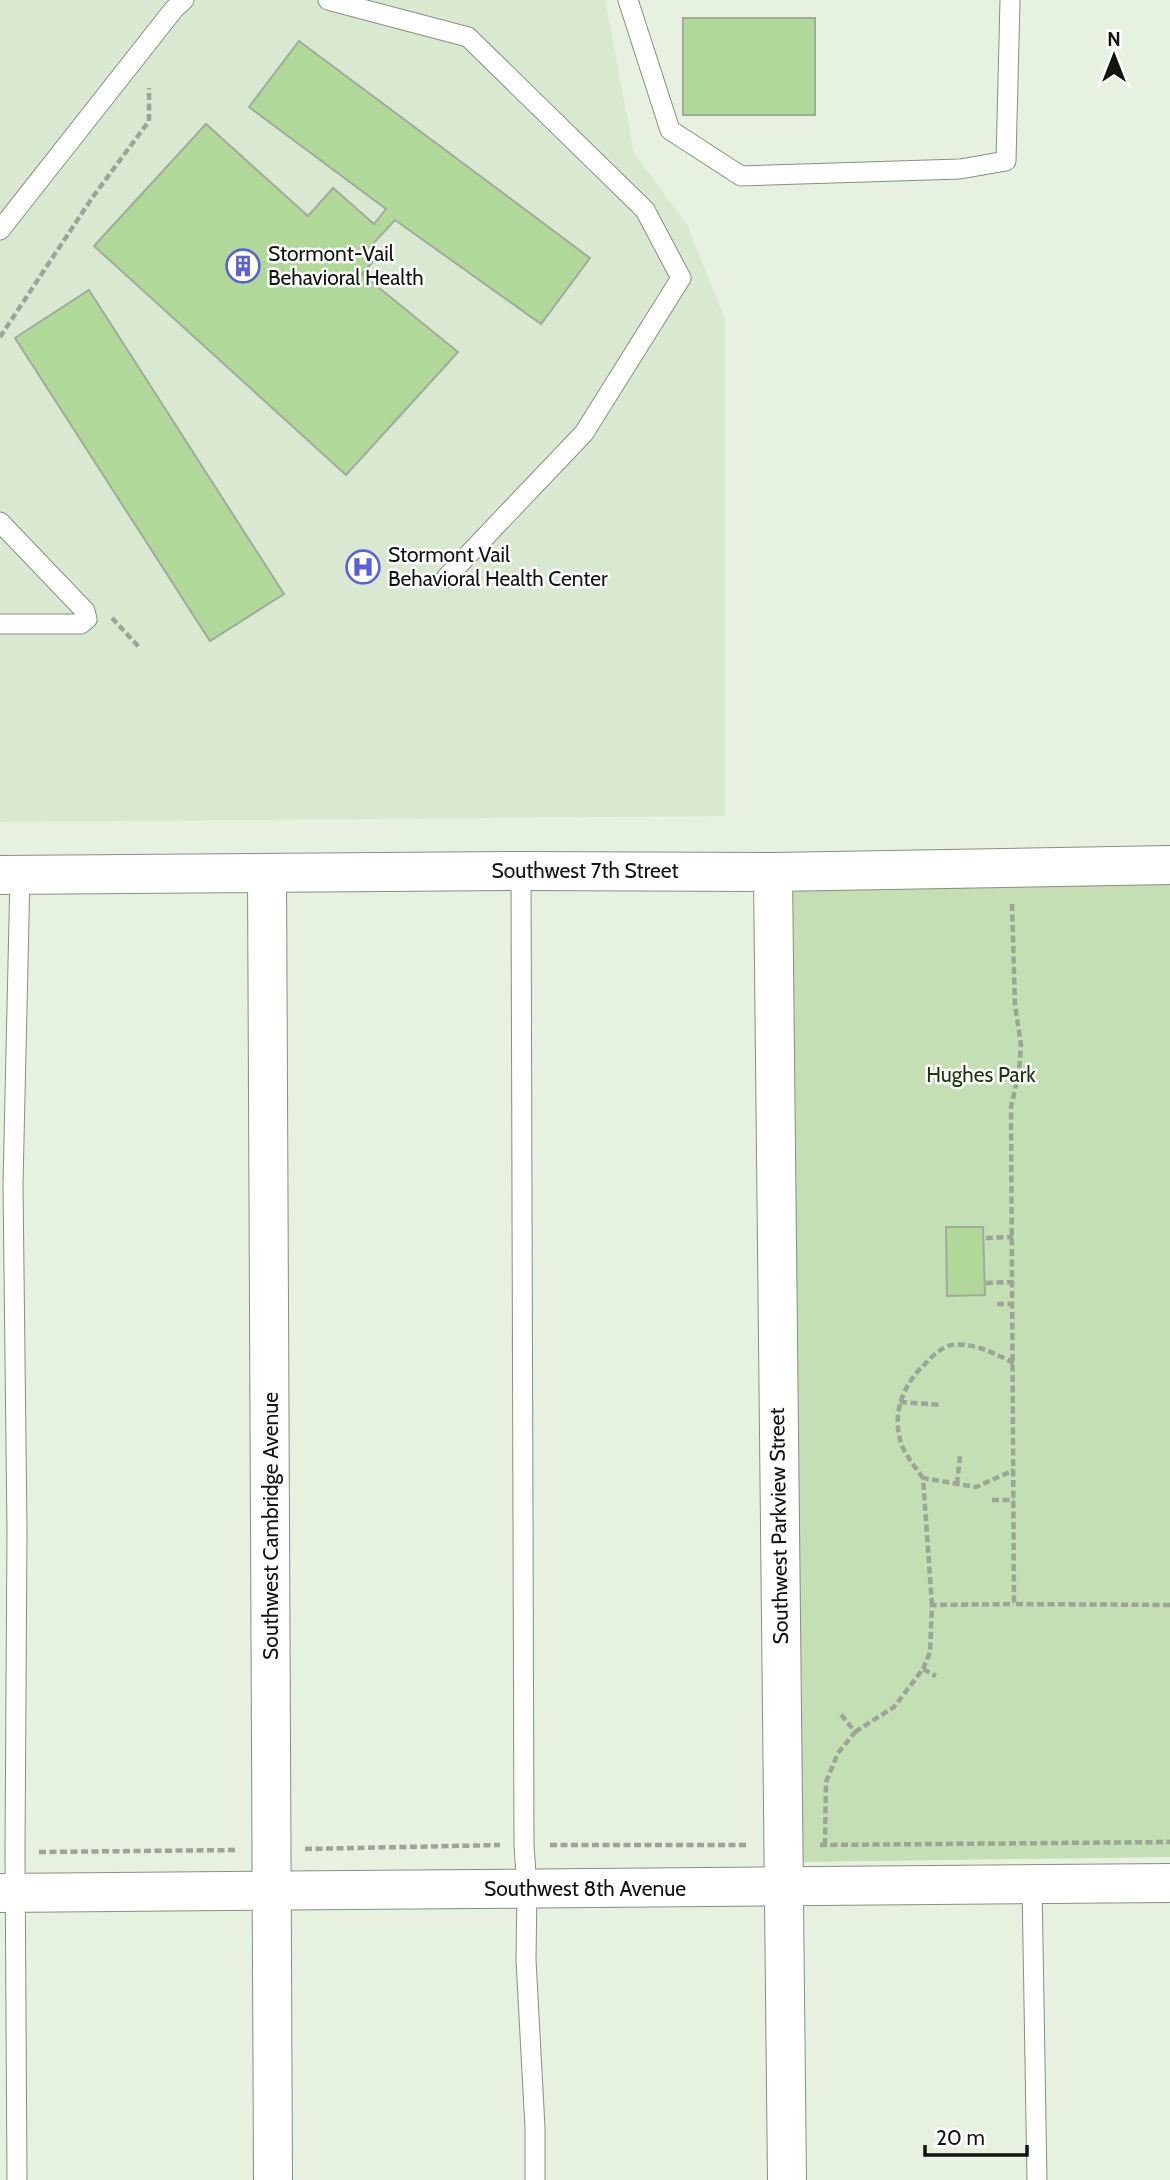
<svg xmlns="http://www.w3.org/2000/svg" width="1170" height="2180" font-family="Cabin,sans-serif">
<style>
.built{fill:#d9e9d1}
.green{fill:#c3dfb3}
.building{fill:#b0d899;stroke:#a0ab9a;stroke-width:2}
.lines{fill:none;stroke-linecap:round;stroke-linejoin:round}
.service-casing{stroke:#869080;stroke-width:21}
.minor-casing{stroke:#869080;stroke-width:40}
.tertiary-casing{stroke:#869080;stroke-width:40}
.path{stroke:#9da598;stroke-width:4.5;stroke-dasharray:7 3.5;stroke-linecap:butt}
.service{stroke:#fff;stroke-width:19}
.minor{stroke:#fff;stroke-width:38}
.tertiary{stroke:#fff;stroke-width:38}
.labels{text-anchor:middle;stroke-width:5;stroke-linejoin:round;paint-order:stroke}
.poi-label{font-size:21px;fill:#11150f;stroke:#fff;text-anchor:start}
.street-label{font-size:21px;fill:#11150f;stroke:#fff}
.park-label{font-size:21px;fill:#1c3509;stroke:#fff}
</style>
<rect width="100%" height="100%" fill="#e6f1e0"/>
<path class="built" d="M0,0H605L634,153L687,225L725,319V816L0,822Z"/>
<path class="green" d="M1170,883V1857L801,1862L791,888Z"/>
<path class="building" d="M683,18H815V115H683Z
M299,41L590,258L541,324L395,220L370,247L378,256L362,274L458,352L346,475L94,246L206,124L308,216L333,188L374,224L386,209L249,107Z
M89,290L284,594L210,641L15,338Z
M946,1227H983L985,1295L947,1296Z"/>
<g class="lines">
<defs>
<path id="service" d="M328,0L468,37L645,210L681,278L584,433L446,578
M628,0L670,130L741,176L960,169L1006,161L1010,0
M0,230L174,9L184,0
M0,522L85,611L87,619L81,624H0
M521,871L524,1845L527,1889L526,1960L535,2128V2180
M1032,1884L1037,2180
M17,2180L15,1852L17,1531L13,1184L20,875"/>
<path id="minor" d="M773,872L787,2180
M267,873L273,2180
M0,875L521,871L773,872L1170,865"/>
<path id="tertiary" d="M0,1893L1170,1883"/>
</defs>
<use href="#service" class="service-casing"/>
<use href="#minor" class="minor-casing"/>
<use href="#tertiary" class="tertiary-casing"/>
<path class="path" d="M0,337L92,198L149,121V88
M112,618L139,647
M1012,904L1015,1005L1021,1045L1019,1072L1011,1107L1014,1604L1170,1605
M986,1238L1013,1237
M986,1283L1013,1282
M997,1304H1013
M900,1402L941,1405
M923,1478C916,1468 907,1457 902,1446C891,1415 902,1385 926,1363C932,1356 943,1346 952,1345C974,1342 995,1354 1014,1363
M957,1484L960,1456
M992,1500H1014
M932,1605L923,1478L976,1487L1014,1470
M923,1669L930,1652L932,1605L1014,1604
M855,1732L894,1707L923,1669L936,1676
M550,1845H748
M820,1845L1170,1842
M825,1845L826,1782L838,1753L855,1732L839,1712
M305,1849L500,1845
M39,1852L237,1850"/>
<use href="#service" class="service"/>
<use href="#minor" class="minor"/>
<use href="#tertiary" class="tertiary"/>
</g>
<defs>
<symbol id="building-ring" viewBox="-11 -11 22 22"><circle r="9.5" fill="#fff" stroke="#5b60d8" stroke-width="1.5"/><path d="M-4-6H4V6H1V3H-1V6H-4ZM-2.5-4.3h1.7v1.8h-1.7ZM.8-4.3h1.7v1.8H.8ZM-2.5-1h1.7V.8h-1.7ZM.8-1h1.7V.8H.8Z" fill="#5b60d8"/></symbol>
<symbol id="hospital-ring" viewBox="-11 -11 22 22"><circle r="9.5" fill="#fff" stroke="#5b60d8" stroke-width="1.5"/><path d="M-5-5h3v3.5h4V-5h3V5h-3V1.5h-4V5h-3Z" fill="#5b60d8"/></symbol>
</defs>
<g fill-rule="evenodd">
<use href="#building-ring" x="224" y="247" width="38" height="38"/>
<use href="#hospital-ring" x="344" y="548" width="38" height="38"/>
</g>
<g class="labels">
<g class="poi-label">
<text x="268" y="261">Stormont-Vail<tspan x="268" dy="24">Behavioral Health</tspan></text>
<text x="388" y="562">Stormont Vail<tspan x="388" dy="24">Behavioral Health Center</tspan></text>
</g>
<g class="street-label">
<text x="585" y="878">Southwest 7th Street</text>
<text transform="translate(271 1526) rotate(-90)" y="7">Southwest Cambridge Avenue</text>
<text transform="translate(779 1526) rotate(-91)" y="7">Southwest Parkview Street</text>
<text x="585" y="1896">Southwest 8th Avenue</text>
</g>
<g class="park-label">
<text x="981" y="1082">Hughes Park</text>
</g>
</g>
<g transform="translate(1114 56)" stroke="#ffffff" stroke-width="5" paint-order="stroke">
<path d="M0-5L12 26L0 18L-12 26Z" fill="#11150f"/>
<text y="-10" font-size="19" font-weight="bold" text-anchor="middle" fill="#11150f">N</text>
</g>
<path d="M925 2145v10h102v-10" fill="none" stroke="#11150f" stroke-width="3.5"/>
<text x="936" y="2145" font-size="21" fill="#11150f" stroke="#ffffff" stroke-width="5" paint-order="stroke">20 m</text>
</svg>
